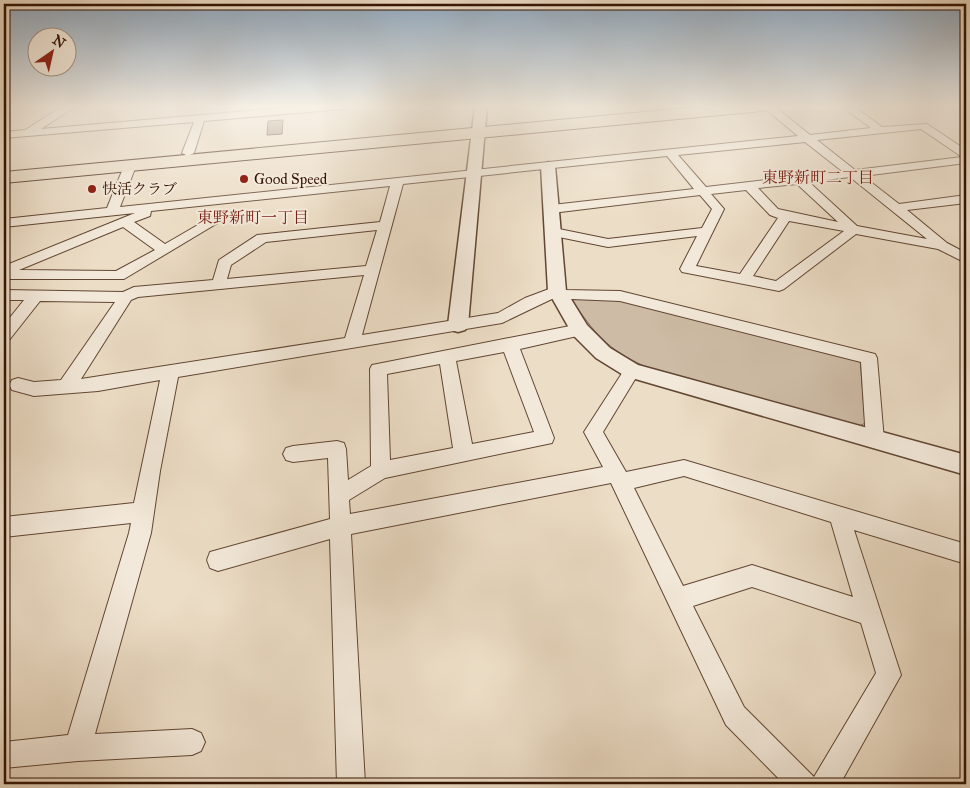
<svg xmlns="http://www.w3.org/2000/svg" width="970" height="788" font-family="'IM FELL Great Primer','Noto Serif JP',serif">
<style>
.green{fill:#cdbba5;stroke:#806754}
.building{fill:#937c68;stroke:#331302}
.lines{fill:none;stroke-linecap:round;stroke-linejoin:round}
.minor-casing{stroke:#614633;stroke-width:2}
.tertiary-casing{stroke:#614633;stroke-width:3}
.trunk-casing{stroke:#331302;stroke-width:2}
.minor{fill:#f3e9da;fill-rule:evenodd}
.tertiary{fill:#f3e9da;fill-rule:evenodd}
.trunk{fill:#ecddc6;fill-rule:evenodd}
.poi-dot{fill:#8f2418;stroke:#f3e9da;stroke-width:2}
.labels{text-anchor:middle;stroke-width:4;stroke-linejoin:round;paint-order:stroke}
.far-poi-label{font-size:15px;fill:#331302;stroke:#f3e9da;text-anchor:start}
.far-neighbourhood-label{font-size:16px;fill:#7a1f14;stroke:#f3e9da}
</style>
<rect width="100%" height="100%" fill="#ecddc6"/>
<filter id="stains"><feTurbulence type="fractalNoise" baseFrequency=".004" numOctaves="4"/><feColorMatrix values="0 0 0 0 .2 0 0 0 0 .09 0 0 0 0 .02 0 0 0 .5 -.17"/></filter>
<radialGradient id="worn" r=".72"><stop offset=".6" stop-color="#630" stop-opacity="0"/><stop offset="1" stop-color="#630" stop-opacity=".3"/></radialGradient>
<path class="green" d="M574,297L618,300L860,358L865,423L860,426L644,366C607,349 594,333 572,300Z"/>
<path class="building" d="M283,120L282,134L267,135L268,121Z"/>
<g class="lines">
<defs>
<path id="minor" d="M63,106H76L41,129L304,106H348L343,109L204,121L194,153L188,156L182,153L194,122L4,138V132L25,130Z
M762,106H774L810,135L871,128L841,106H853L882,127L927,124L966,150V163L863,176L899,204L966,195V203L907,210L947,243L966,253V263L938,249L856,234L784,289L779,291L682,272L680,269L697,236L608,247L554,236L547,232L554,228L608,239L702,228L712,209L700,195L552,213L546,209L552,205L694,189L667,156L403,184L362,335L498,313L525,298L557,286L564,290L620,291L875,354L877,358L884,440L882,446L875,448L868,446L866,440L861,362L620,301L572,299L560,301L554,298L502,323L178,377L160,471L151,533L95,734L192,729L201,733L205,742L201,751L192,755L78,761L4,768V742L68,735L129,533L131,523L4,537V517L134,503L160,380L98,391L34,396L12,390L9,385L12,380L18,378L34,382L61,380L115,302L40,301L10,339L4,341V325L24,300H4V290L123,292L134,287L213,280L219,260L257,235L380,222L390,186L151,211L150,216L134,222L165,244L215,215L220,214L226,218L124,279H6L4,278V266L135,213L4,227V219L107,208L124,166L130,163L136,166L120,207L798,136ZM921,129L962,157L855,170L817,140ZM805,142L842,171L706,187L678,155ZM850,177L927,239L857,226L809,182ZM797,184L838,222L778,209L758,188ZM746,190L770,215L778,218L740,274L696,266L724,209L711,194ZM789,221L844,231L776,281L753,276ZM123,227L155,250L116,271L19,270ZM377,230L366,266L227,279L231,265L266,242ZM364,275L345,338L81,379L131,300L138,297Z
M580,324L586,326L588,330L586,334L520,349L554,438L552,443L385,478L349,500L350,514L603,467L584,432L626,367L632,365L638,367L640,371L603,432L626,472L684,460L966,544V564L854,530L901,675L840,784H784L726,725L611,483L351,534L365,784H337L330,539L218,571L210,568L207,560L210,552L330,519L328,458L293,462L286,460L283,454L286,448L293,446L337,441L344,443L346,449L348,480L371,466L370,369L372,365ZM504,352L534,432L472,444L456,361ZM440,364L453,448L390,460L387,374ZM684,476L831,522L853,597L752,565L683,586L634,488ZM752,587L861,623L876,673L814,777L744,707L693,606Z"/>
<path id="tertiary" d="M475,106H487L468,325L465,330L458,332L451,330L448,325Z
M548,162L555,166L566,291L587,325L610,348L638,365L966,455V475L625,376L596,358L573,335L548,291L541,166Z"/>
<path id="trunk" d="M708,106H769L767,109L762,111L4,183V172Z"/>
</defs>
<use href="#minor" class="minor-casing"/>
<use href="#tertiary" class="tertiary-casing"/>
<use href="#trunk" class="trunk-casing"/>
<use href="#minor" class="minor"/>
<use href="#tertiary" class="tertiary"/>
<use href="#trunk" class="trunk"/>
</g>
<linearGradient id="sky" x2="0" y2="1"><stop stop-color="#90a9c0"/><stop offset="0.49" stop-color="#f6f0e5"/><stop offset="1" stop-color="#f6f0e5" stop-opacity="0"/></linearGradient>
<rect width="970" height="217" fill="url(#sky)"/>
<g class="poi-dot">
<circle cx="244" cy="179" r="5"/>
<circle cx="92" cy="189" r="5"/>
</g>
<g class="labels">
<g class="far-poi-label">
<text x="254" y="184">Good Speed</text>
<text x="102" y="194">快活クラブ</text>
</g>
<g class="far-neighbourhood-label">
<text x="818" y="183">東野新町二丁目</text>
<text x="253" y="223">東野新町一丁目</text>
</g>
</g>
<rect width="970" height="788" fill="none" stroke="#ecddc6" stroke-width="20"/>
<rect x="5" y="5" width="960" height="778" fill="none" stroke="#331302" stroke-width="2.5"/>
<rect x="10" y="10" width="950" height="768" fill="none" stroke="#331302"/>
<g transform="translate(52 52) rotate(34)"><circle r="24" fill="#f3e9da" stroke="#a69384"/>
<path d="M0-4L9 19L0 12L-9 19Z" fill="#8f2418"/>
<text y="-8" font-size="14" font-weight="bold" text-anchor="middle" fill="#331302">N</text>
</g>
<rect width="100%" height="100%" filter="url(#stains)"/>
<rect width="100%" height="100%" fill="url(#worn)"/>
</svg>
